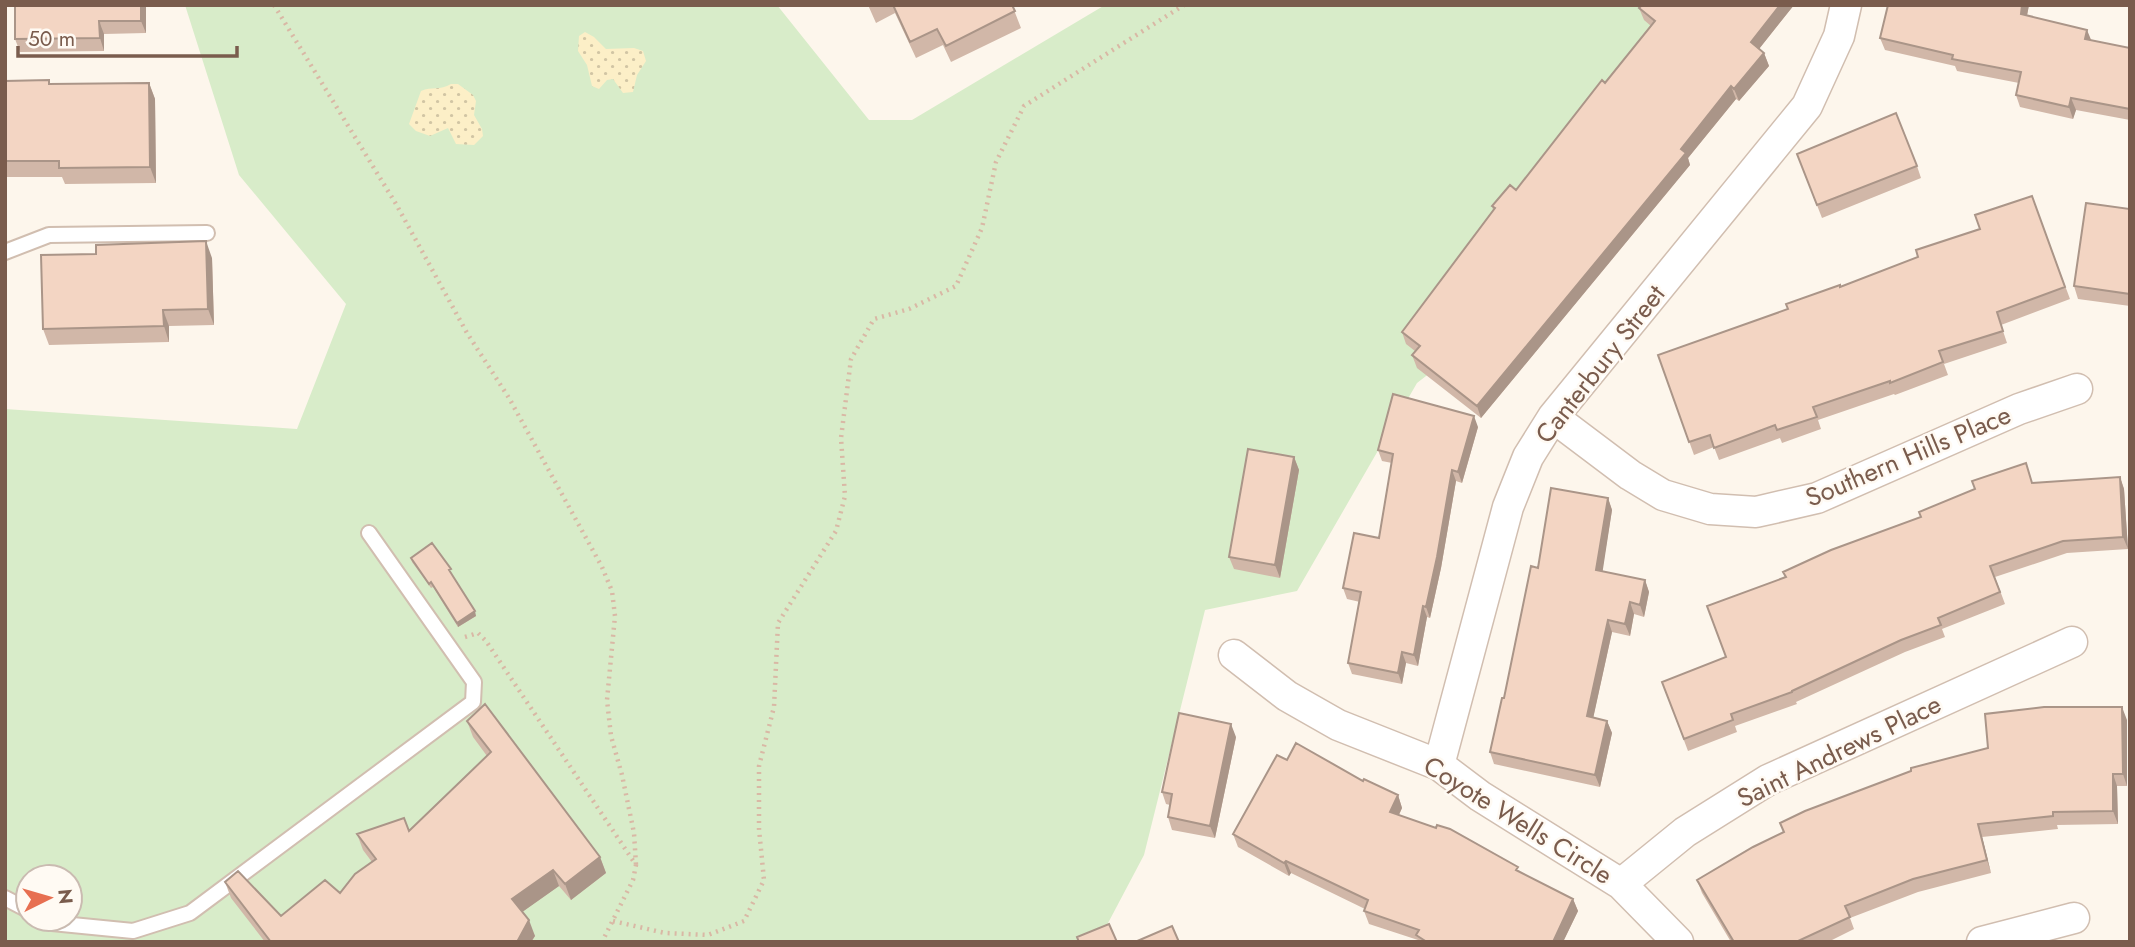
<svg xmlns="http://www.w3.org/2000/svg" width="2135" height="947" font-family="Jost,sans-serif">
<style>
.grass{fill:#d8ecc9;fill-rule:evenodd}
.sand{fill:url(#sand-dots)}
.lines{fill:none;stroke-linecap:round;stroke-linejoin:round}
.service-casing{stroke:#d1beb0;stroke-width:18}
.minor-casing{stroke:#d1beb0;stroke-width:33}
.path{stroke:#d9b8a5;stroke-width:4.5;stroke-dasharray:2 5;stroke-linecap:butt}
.service{stroke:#fff;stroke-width:14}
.minor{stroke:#fff;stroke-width:30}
.wall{fill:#d1b7a8}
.shaded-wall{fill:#aa9588}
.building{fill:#f3d5c3;stroke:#aa9588;stroke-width:2}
.labels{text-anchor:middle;stroke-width:5;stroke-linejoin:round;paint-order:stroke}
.street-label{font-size:26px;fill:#7a5c4d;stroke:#fffaf3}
</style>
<defs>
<pattern id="sand-dots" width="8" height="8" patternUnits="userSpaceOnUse" patternTransform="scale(1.75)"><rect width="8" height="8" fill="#fcefc7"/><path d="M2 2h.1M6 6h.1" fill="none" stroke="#d1c5a4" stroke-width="1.8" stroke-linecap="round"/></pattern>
</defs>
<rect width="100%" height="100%" fill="#fdf6ec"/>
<path class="grass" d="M185,5H777L869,120H912L1105,5H1703L1586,252L1417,383L1297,591L1205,610L1144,855L1098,942H5V409L297,429L346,304L239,175ZM28,877H70V919H28Z"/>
<path class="sand" d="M585,32L594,37L606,49L634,48L643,51L646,61L637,75L633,92L623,93L613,79L607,80L599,89L592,86L587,65L578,51L579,36Z
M451,84H458L473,95L476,101L474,115L482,129L483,136L474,145L456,144L448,128L430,136L416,131L409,124L421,91C432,86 440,91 451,84Z"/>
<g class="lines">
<defs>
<path id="service" d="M5,252L49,235L207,233
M5,898L28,910
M44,919L52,923L133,931L190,913L473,702L474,682L369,533"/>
<path id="minor" d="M1553,417L1630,475L1663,495L1710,509L1756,512L1817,498L2019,409L2077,389
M1234,655L1287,696L1338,725L1439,765L1480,796L1621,884L1678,942
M1439,765L1508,507L1528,457L1553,417L1807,106L1839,36L1846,5
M1621,884L1685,832L1768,780L2072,642
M1982,942L2074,918"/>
</defs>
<use href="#service" class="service-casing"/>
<use href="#minor" class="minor-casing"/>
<path class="path" d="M274,5L396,204L467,333L509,398L602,567L612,591L615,616L607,700L611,736L622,775L634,833L636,865
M465,637L478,633L486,641L636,865L633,880L602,942
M613,921L665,933L708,935L744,921L764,880L759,829V766L774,707L778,623L836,531L845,496L841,438L851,359L874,319L909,309L956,286L982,228L996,162L1024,106L1184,5"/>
<use href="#service" class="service"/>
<use href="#minor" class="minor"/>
</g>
<path class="wall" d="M146,5V33L104,34V51L20,52L15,39Z
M868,5H1012L1021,28L951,62L943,45L916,58L895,13L876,23Z
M1642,5H1794L1759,49L1764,53L1769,66L1739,101L1736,99L1688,158L1690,165L1481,418L1417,368L1412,355L1415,351L1406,344L1402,332L1493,210L1492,206L1516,190L1651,26L1644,20L1639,8Z
M2029,5L2027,15L2091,40L2130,48V120L2076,110L2073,119L2020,107L2016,95L2019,83L1957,71L1955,66L1885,50L1880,38Z
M49,80L50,84L149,83L155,99L156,183L65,184L62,177H5V81Z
M1797,154L1917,166L1921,178L1822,218Z
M2032,196L2070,299L2001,325L2007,343L1944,364L1948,375L1895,395L1894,394L1818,420L1821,429L1782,443L1780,438L1719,460L1714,447L1694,455L1658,355L1788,309L1918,257L1980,229Z
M2130,209V306L2078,299L2074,286Z
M212,258L214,325L169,326V342L49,345L43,329Z
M1478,427L1462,483L1456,481L1441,568L1430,618L1427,617L1418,666L1406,663L1402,684L1352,674L1348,663L1360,602L1347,599L1343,588L1379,538L1392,463L1382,461L1378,450Z
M1294,457L1299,470L1280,578L1234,569L1229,557Z
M2120,477L2124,489L2128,549L2067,553L1995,577L2005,604L1942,629L1945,637L1905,652L1796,702L1797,704L1735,726L1737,732L1688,751L1662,682L1726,657L1785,577L2033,483Z
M1608,498L1612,510L1602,571L1645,580L1649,592L1644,617L1634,614L1630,636L1612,632L1593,718L1607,721L1612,733L1600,787L1494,764L1490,752L1538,568Z
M411,558L452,573L451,574L476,616L458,627L433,587L431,588L412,562Z
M2127,720V786H2117L2118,824L2057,825L2058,829L1982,837L1991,873L1918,892L1850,918L1854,929L1828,942H1731L1702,893L1697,880L1784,833L1780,823Z
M467,721L600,857L606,873L571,900L559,886L522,912L535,936L531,942H265L231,898L225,882L281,916L340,893L372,862L363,850L357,834L409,831L487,756L473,737Z
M1236,737L1215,838L1172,830L1168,817L1170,805L1166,804L1162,792Z
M1287,760L1363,781L1398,795L1402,808L1399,815L1573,899L1578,911L1563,942H1418V940L1369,924L1364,911L1365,909L1291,873L1289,876L1238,847L1233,834Z"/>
<path class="shaded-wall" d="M141,5H146V33L141,21Z
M1780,5H1794L1755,54L1751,42Z
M2022,5H2029L2025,26L2021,14Z
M99,21L104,34V51L100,38Z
M2087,30L2092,42L2085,39Z
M1764,53L1769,66L1739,101L1734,89Z
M149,83L155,99L156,183L150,167Z
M1731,86L1736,99L1688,158L1690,165L1481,418L1477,406Z
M2071,98L2076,110L2073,119L2069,107Z
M206,241L212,258L214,325L208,309Z
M163,310L169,326V342L164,326Z
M1474,416L1478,427L1462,483L1458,472Z
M1294,457L1299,470L1280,578L1275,565Z
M1452,470L1456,481L1441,568L1430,618L1426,607Z
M2120,477L2124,489L2128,549L2123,537Z
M1608,498L1612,510L1601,582L1596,570Z
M1645,580L1649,592L1644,617L1640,605Z
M1630,602L1634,614L1630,636L1625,624Z
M1423,606L1427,617L1418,666L1414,655Z
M475,611L476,616L458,627L457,623Z
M1608,620L1612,632L1591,728L1587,716Z
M1402,652L1406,663L1402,684L1398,673Z
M2122,707L2127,720V786L2123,774Z
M1607,721L1612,733L1600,787L1595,775Z
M1231,724L1236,737L1215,838L1210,826Z
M2113,774L2117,786L2118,824L2113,811Z
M1398,795L1402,808L1394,825L1390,812Z
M1978,824L1982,837L1991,873L1987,860Z
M600,857L606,873L571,900L565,884Z
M1286,861L1291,873L1289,876L1284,863Z
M553,870L559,886L518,915L512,899Z
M1573,899L1578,911L1563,942H1553Z
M529,920L535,936L531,942H517Z"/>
<path class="building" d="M15,5H141V21H99L100,38L15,39Z
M893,5H1012L1015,11L946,46L937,29L910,42Z
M1642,5H1780L1751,42L1764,53L1734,89L1731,86L1681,149L1686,153L1477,406L1412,355L1420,346L1402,332L1495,208L1492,206L1510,185L1516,190L1602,80L1605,83L1655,21L1639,8Z
M1888,5H2022L2021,14L2087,30L2085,39L2130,48V109L2071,98L2069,107L2016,95L2021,72L1952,59L1953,55L1880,38Z
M49,80V84L149,83L150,167L59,168V161H5V81Z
M1896,113L1917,166L1817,205L1797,154Z
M2032,196L2065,287L1997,312L2003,331L1939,351L1943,362L1890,383V381L1813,407L1817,417L1777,430L1775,425L1714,448L1710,435L1689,442L1658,355L1788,309L1786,304L1840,285V287L1918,257L1916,250L1980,229L1975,215Z
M2086,203L2130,209V294L2074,286Z
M206,241L208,309L163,310L164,326L43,329L41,255L96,254V245Z
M1393,394L1474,416L1458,472L1452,470L1437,557L1426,607L1423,606L1414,655L1402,652L1398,673L1348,663L1361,592L1343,588L1354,533L1379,538L1393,454L1378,450Z
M1248,449L1294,457L1275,565L1229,557Z
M2026,463L2032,483L2120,477L2123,537L2063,541L1990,566L2000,592L1938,618L1941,625L1901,640L1792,691V692L1731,714L1733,720L1684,739L1662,682L1726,657L1707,606L1786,577L1783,572L1831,550L1921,517L1919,512L1975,489L1972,481Z
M1551,488L1608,498L1596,570L1645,580L1640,605L1630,602L1625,624L1608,620L1587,716L1607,721L1595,775L1490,752L1502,698H1504L1531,566L1538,568Z
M432,543L451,569L449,570L475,611L457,623L431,582L429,584L411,558Z
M485,704L600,857L565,884L553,870L512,899L529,920L517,942H271L225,882L238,871L281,916L325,880L340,893L355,874L376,859L357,834L404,818L409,831L491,752L467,721Z
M2044,707H2122L2123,774H2113V811L2053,812V816L1978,824L1987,860L1913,879L1845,906L1850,917L1796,942H1734L1697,880L1753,847L1784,832L1780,823L1805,811L1911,771V768L1988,748L1985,714Z
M1179,713L1231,724L1210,826L1168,817L1172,794L1162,792Z
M1296,743L1363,781L1364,779L1398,795L1390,812L1436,828L1437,825L1450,829L1518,867L1516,870L1573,899L1553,942H1427L1416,935L1419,930L1364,911L1368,900L1286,861L1284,863L1233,834L1277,755L1287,760Z
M1109,924L1117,942H1079L1077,937Z
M1172,926L1179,942H1135Z"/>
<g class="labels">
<g class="street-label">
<text transform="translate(1600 364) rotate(-52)" y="9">Canterbury Street</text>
<text transform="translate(1908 456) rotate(-23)" y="9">Southern Hills Place</text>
<text transform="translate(1839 751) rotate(-26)" y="9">Saint Andrews Place</text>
<text transform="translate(1518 820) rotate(32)" y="9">Coyote Wells Circle</text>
</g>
</g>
<rect width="2135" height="947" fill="none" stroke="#7a5c4d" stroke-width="14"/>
<g transform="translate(49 898) rotate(85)"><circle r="33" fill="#fffaf3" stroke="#cabbb1" stroke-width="2"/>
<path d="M0-5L12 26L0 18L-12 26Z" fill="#e76f51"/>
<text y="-10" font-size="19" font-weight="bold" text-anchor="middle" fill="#7a5c4d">N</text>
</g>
<path d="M18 46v10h219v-10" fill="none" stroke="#7a5c4d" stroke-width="3.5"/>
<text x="28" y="46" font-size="21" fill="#7a5c4d" stroke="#fffaf3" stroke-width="5" paint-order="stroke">50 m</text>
</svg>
